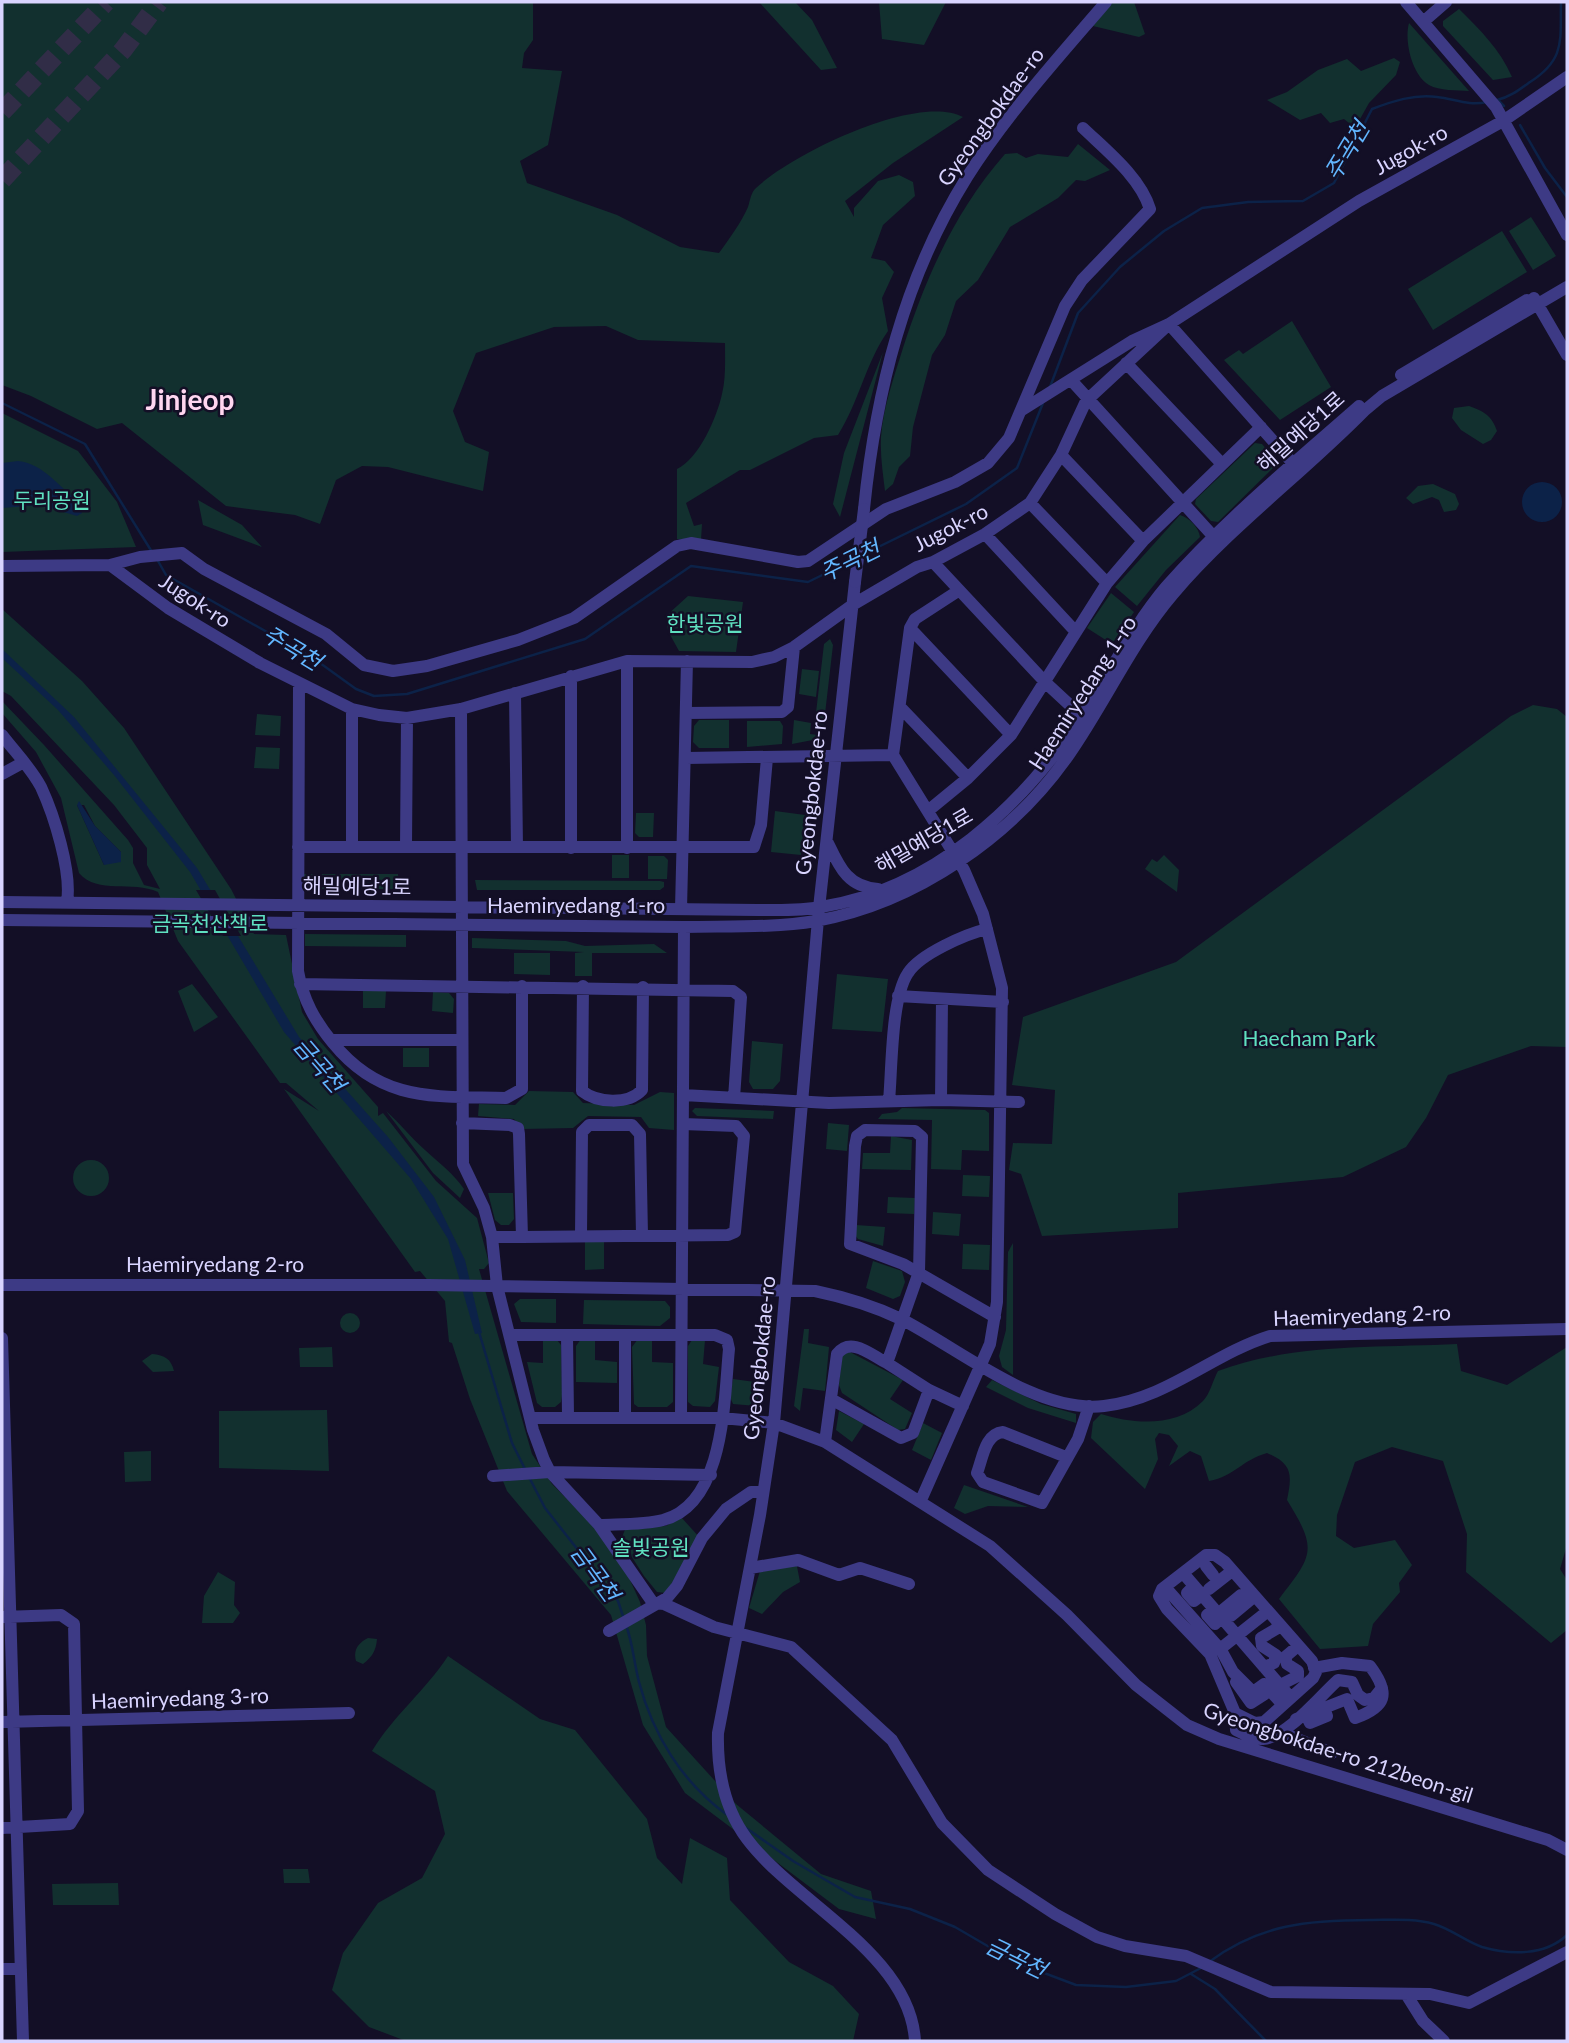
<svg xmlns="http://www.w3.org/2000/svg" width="1569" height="2043" font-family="Lato,'Noto Sans KR',sans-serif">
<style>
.green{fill:#12302f;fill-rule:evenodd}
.water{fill:#0c2248}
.pier{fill:#130f26}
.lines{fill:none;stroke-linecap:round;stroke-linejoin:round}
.stream{stroke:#0c2248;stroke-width:2.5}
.highway-tunnel{stroke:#312d47;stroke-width:19;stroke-dasharray:19 10;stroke-linecap:butt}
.minor{stroke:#3d3a85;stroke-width:12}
.minor-bridge{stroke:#3d3a85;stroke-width:12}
.labels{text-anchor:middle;stroke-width:5;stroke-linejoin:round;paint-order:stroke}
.street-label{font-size:21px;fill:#d9d4ff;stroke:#130f26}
.park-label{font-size:21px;fill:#5fe0c0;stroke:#130f26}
.water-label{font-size:23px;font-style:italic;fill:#62b6ff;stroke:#130f26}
.district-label{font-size:28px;font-weight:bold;fill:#ffd6f0;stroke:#130f26}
</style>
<rect width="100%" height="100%" fill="#130f26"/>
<path class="green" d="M2,2H533V40L524,53L522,68L562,71L548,145L520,161L527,183L617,215L680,247L719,253C729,239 741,223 748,207C750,201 751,192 756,188C792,154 916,93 963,117L893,163L845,201L854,217V208L878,181L899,175L913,182L915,196L883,225L871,258L885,261L894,272L882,298L888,331C866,362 859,402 838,435L814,438L750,470H740L686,503L694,526L702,524L701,540L677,539V469C699,459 717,417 722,394C726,378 725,360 725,343L638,340L606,326L554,327L476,353L453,411L465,442L489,452L483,491L388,467L362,466L336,480L320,524L295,515L226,506L122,423L97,429L31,396L2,385Z
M759,2H795L812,20L837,68L821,70Z
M879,2H946L924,45L882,39Z
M1113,2H1134L1145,34L1139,37L1093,26Z
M1459,9C1480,30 1500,49 1512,77L1493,80L1443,26V21Z
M1409,23L1469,91C1458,90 1439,91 1429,85C1412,75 1404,41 1409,23Z
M1394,58L1400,62L1396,75L1369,103L1355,128L1344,119L1330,123L1321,113L1300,120L1267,100L1287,92L1318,70L1347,59L1361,71Z
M1078,144L1110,170L1085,181L1076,180L1058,198L1010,227L978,280L956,301L945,335L932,355L913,427L910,456L899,467L893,484L885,491C883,474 880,455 881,437C883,408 894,377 903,348C926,277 955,211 1005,154L1017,153L1026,158L1038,154L1068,157Z
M1531,217L1556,256L1533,270L1509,231Z
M1502,231L1527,272L1433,330L1408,289Z
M1292,321L1331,387L1280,420L1224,360L1239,350L1243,354Z
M883,352L840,517L833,504L844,453Z
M1469,406C1484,411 1492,416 1497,431L1491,440L1483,444L1461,430L1452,418L1454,408Z
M2,413L78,451L117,502L136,547L2,552Z
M1255,443L1262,444L1276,460L1275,466L1218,522L1211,521L1195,504L1196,499Z
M1433,484L1455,494L1459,504L1456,510L1444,512L1439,500L1432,497L1413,504L1406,498L1418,486Z
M198,500L242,525L262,547L203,525Z
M1180,515C1190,518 1199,528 1200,537L1166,570L1137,606L1115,587Z
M1111,593L1134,612L1112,644L1087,628Z
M688,596L743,602L736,652L679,651L668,631L666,616Z
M2,609L82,681L124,728L231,889L254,934L286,935L302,1012L318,1039L378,1107V1116L383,1113L436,1181L477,1218L489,1263L484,1269H479L532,1454L552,1484L595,1527L626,1571L640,1602L646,1625L647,1656L666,1727L736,1804L821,1874L871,1891L876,1919L839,1909L685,1793L643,1725L611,1615L507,1491L470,1399L452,1343L449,1342L445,1301L420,1271L415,1272L284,1089L319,1111L286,1083H280L178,941L158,892C132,880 98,895 79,873L61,798L36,752L2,713V701L44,745L128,840L133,848V863L144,885L160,889L147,865V848L114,805L11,696L2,691ZM77,805H84L95,826L121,852L104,865Z
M830,639L833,645L823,731L814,730L824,644Z
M802,669L819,671L816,697L799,694Z
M1533,705L1557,709L1567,717V1047L1531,1046L1448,1075L1426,1118L1406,1147L1343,1177L1178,1193V1228L1042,1236L1021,1174L1009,1170L1013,1143L1052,1144L1055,1090L1012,1085L1023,1017L1176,962L1511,716Z
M257,714L281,716L280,736L255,735Z
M699,720H729V748H699L693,742L694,726Z
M794,720L811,723L810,734L818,735V739L792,744Z
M747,721H780L783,726L782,744L747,747Z
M256,747L280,748L279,769L254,768Z
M775,811L805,815L801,855L771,852Z
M636,813H654L653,837H639L635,833Z
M612,855H629V878H612Z
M1164,855L1179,870L1177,892L1145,869L1152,859L1157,862Z
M648,856H664L668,860L667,879H648Z
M304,874H398L399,889H304Z
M475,880L660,881L664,882V887L660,890H477Z
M305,934L406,935V947L305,946Z
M472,938L566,941L585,946L654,944L667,953H592V976H575V953L584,952L472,948Z
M514,953H550V975L514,974Z
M837,974L888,979L882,1032L832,1029Z
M192,984L218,1017L194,1032L178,991Z
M363,991H386L385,1008H363Z
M433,992L449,993L454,999L453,1013L432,1011Z
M752,1041L783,1044L780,1081L773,1089H753L749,1082Z
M403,1048H429V1067H403Z
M529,1091L573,1092L583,1103L634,1105L660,1092L674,1093V1130L649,1128L641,1117L588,1116L573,1128L522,1129L514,1119L478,1116L479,1104L515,1105Z
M695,1108L774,1111L773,1119L697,1116L692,1111Z
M902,1108L985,1110L989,1113V1151L962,1150L961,1170L931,1169L932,1120L878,1119L882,1114L897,1112Z
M386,1111C400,1123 411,1138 425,1150C440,1164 453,1173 464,1189L460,1198L433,1173Z
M828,1123L849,1125L847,1151L826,1149Z
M891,1136L912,1140L911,1170L862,1169L863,1153H890Z
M73 1178a18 18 0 1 1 36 0a18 18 0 1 1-36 0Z
M963,1175L990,1176L989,1197L962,1196Z
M488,1193H513L514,1219L509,1225H501L495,1220Z
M888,1197L915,1198L914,1214L887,1213Z
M933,1212L961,1214L959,1236L932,1234Z
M856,1225L885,1227L883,1246L858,1239L855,1235Z
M585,1241H604V1269L585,1270Z
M1013,1243V1375L1002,1367L999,1356L1006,1330L1008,1252Z
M963,1244L990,1245L989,1270L962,1269Z
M873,1261L902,1271L905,1282L900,1296L893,1299L866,1288Z
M520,1299H556V1323L521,1322L514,1304Z
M584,1300L665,1301L670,1307V1318L660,1326L583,1324Z
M340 1323a10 10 0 1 1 20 0a10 10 0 1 1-20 0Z
M804,1329H809L808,1343L829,1347L825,1391L803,1388L800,1411L794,1406Z
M761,1335L767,1336L757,1406L733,1404L730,1397L733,1379L755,1382Z
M543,1339L557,1340L561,1345L562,1395L561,1402L555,1407H542L537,1403L527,1362L543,1363Z
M581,1339H595V1360L617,1362V1383L576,1382V1346Z
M638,1339L652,1340V1362L673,1363V1402L667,1407H638L634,1404L632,1347Z
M692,1340H705L703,1364L719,1367L715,1401L710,1407L693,1406L688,1402V1346Z
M1457,1344L1461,1371L1507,1385L1567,1347V1545L1560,1569L1567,1580V1630L1551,1643L1466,1572L1467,1534L1443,1461L1392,1447L1355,1462L1337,1515L1336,1536L1354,1548L1395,1540L1412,1565L1399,1583L1400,1592L1373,1624L1368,1646L1320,1649L1279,1599C1313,1555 1318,1550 1287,1500C1292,1475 1293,1464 1267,1453C1242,1460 1235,1476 1209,1481L1201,1456L1190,1451L1169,1466L1178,1446L1169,1435L1159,1433L1155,1439L1158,1459L1145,1489L1091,1438L1093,1422L1101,1414C1133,1424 1176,1428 1203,1401C1210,1394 1213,1380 1218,1371C1293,1343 1378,1348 1457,1344Z
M332,1347L333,1367H300L299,1348Z
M848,1351L903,1380L890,1399L912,1413L905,1429L898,1430L842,1393L839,1385L842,1353Z
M152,1354C165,1355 171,1359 174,1371L153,1372L142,1361Z
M992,1380L1041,1404L1076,1414V1423L1028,1408L986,1387Z
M327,1410L329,1471L219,1468V1411Z
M839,1411L864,1424L852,1442L836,1430Z
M923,1423L942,1433L931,1460L912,1450Z
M151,1451V1481L125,1482L124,1452Z
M964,1485L1028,1507L988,1506L965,1514L954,1508Z
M681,1517L700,1538L666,1593L657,1592L644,1576L621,1540L626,1527L666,1526Z
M795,1556L800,1582L783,1592L762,1614L749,1608L760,1571Z
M218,1572L235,1582L234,1605L240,1613L233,1623H202L204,1596Z
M368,1638L377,1639C376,1651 372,1657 363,1664L356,1661C353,1650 358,1643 368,1638Z
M448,1656L540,1719L575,1730L647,1819L657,1858L682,1884L690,1838L727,1858L730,1900L789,1962L833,1986L859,2014L853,2041H406L369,2027L332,1990L343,1953L378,1903L422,1878L445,1834L435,1791L372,1751C394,1715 425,1691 448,1656Z
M283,1869H308L310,1883H284Z
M118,1883L119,1905H53L52,1884Z"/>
<path class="water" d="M18,461C45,464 59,488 81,503L82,513L77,516L40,505L2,508V463Z
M1522 502a20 20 0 1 1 40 0a20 20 0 1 1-40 0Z
M2,649L74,717L197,868L299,1037L388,1137L434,1197L465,1260L482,1333L475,1334L448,1239L411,1179L284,1032L190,872L114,775L58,710L2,658Z
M79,801L95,826L121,852V862L104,865L77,805Z"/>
<path class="pier" d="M196,890H215L241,936H223Z"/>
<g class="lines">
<path class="stream" d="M1497,100C1510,97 1519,90 1530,82C1566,59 1560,40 1561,2
M1498,100L1504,106
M1520,125L1545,168L1567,197
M1050,387L1078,313L1120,267L1164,231L1202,208L1248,202L1303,201L1334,183L1372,109C1393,101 1414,94 1437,97C1455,99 1468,106 1487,102
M2,403L85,444L152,552
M862,555L966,504L1017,468L1043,403
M158,561L166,575L313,658L356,689L374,696L407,694L585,639L691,566L808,582L853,560
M479,1332L512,1443L526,1471
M529,1477L545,1508L618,1601L624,1619
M626,1625C633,1644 634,1663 639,1682C653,1735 682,1782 726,1814
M746,1828L793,1861L855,1897L910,1909L955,1927L1015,1962L1076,1985L1126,1987L1176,1981L1201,1968
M1209,1962C1260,1924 1309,1920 1370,1920C1391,1920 1414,1918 1434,1924C1451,1929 1465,1941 1482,1947C1510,1955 1545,1956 1567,1935
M1191,1974L1215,1989L1266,2041"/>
<path class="highway-tunnel" d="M2,112L106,2
M2,180L123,50L159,2"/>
<path class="minor" d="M1406,2L1496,107L1567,235
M1423,22L1446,2
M1534,298L1567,355
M1126,363L1222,464
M1401,375L1527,300
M1071,380L1214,537
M1022,410L1132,341L1169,324L1298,469
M1061,455L1143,541
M1030,503L1107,583
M864,509C876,391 904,278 967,177C1007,114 1058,58 1106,2
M985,534L1076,632
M933,562L1046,683L1087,721
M110,565L168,608L260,663L352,709L379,715L407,718L461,709L627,661L752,662L774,657L794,647L854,604L917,567L933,562L985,534L1030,503L1061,455L1086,401L1169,324L1359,201L1503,121L1567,77
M2,566L110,565L140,557L182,553L204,569L326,634L364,665L393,671L427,666L518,640L574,618L677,546L691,543L798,562L808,561L886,509L955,482L988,463L1009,438L1065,306L1082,280L1150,209C1140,177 1107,151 1083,128
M855,582L819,908L774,1423L760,1515L718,1733C717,1771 724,1808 747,1839C795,1903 910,1954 915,2041
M910,628L1011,735
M571,676V848
M299,683L298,971C303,1000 315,1021 333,1043C382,1103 435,1096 506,1098L522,1089V986
M515,693L517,847
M900,707L968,778
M461,709L463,1164L484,1208L492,1237L497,1286L533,1430L544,1460L550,1472L599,1525L653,1603L664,1604L714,1627L791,1647L892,1740L942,1823L988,1870L1055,1914L1097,1937L1125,1946L1186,1956L1271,1992L1430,1994L1469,2003L1567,1952
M686,713L782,712L788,707L794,647
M2,735C15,752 31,768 41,787C54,815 72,872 67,902
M686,758L893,755
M2,774L24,762
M929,810L968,778L1011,735L1107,583L1143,541L1261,427
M827,841C839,866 847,887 878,889
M298,847H754L761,825L767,758
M352,847V709
M406,847L407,718
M627,848V661
M2,902L758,910C778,910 800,911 821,907C933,889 1022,807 1082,716C1110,673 1133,626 1166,587C1224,521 1293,464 1359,406
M681,909L687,661
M2,920L684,927C728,926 773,928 816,921C916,903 1013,836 1070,753C1106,701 1132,642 1173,594C1230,527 1303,473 1364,411L1382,396L1567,287
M300,984L733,991L741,997L734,1098
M583,986L582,1091C597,1103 628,1105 642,1090L643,987
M898,996L1003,1002
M331,1040H461
M683,1095L829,1103L941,1100L1019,1102
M941,1100L942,999
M889,1101C892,1069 891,998 908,973C920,954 966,934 987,929
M462,1123L510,1125L518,1128L519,1134L522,1237H492
M581,1234L582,1132L589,1125H632L640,1134L642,1235
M522,1237L728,1235L735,1232L744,1136L736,1126L683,1124
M2,1285H429L815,1291C844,1297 874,1306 901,1319C960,1349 1036,1414 1104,1406C1167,1399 1212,1354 1270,1336L1567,1329
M511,1335H715L727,1340L729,1349C724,1400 725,1504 663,1520C644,1525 619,1524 599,1525
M567,1335L568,1416
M2,1338L23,2041
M887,1363L929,1390L963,1406
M831,1399L901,1438L913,1433L929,1390
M681,1416L684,927
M625,1417V1336
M532,1418H722L774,1423L825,1442L990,1546L1067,1615L1136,1685L1187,1725L1219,1739L1548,1840L1567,1850
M825,1442L837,1354C851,1336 871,1355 887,1363L919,1272L922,1137L915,1131L865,1130L857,1136L855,1146L850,1244L903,1264L995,1317
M1066,1457L1003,1432C985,1434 983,1457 977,1473L983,1482L1042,1503L1078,1439L1089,1406
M493,1476L550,1472L711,1475
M921,1500L990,1344L997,1302L1002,988L983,914L964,870L893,755L910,628L915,619L958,591
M1206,1555H1215L1225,1562L1312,1661L1316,1672L1313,1678L1264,1722L1255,1723L1235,1713L1210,1654L1167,1609L1159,1596L1162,1589Z
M1206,1566L1213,1575
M750,1568L798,1560L839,1575L860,1568L909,1584
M1183,1573L1291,1698
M1194,1586L1187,1593L1194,1601L1202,1595
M1165,1587L1221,1650L1233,1672L1253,1692L1264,1684L1283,1705
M1209,1589L1232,1571
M1214,1609L1207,1615L1215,1624L1221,1618
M1218,1614L1241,1595
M1231,1616L1255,1596
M2,1617L61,1615L74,1624L78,1811L70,1824L2,1828
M609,1631L667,1598L677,1586L702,1538L726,1509L751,1492H763
M1220,1649L1268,1611
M1264,1667L1274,1663L1276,1655L1262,1646L1261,1638L1281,1626
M1236,1682L1251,1703L1265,1694
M1280,1685L1298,1676V1671L1287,1664L1285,1657L1298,1646
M1235,1713L1236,1730C1245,1734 1253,1740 1263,1739C1286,1738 1320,1696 1338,1680L1352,1682L1358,1695L1365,1700L1374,1698L1382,1688
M1306,1715L1310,1723L1327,1716L1324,1708
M1296,1719L1347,1699L1355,1718C1386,1707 1391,1694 1370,1666L1342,1663L1314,1668
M2,1722L349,1713
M1283,1733L1332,1753
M3,1969H21
M1406,1994L1423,2021L1444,2041"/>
<path class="minor-bridge" d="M855,582L864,509"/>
</g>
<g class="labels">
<g class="street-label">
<text transform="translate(991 117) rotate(-54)" y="7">Gyeongbokdae-ro</text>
<text transform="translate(1411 150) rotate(-29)" y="7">Jugok-ro</text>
<text transform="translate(1301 432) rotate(-42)" y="7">해밀예당1로</text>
<text transform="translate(951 528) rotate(-27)" y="7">Jugok-ro</text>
<text transform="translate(195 601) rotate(33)" y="7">Jugok-ro</text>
<text transform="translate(1083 693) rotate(-57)" y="7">Haemiryedang 1-ro</text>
<text transform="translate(812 793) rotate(-84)" y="7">Gyeongbokdae-ro</text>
<text transform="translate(924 841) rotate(-30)" y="7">해밀예당1로</text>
<text transform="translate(357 887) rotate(1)" y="7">해밀예당1로</text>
<text x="576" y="913">Haemiryedang 1-ro</text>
<text x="215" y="1272">Haemiryedang 2-ro</text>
<text transform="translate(1362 1316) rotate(-2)" y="7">Haemiryedang 2-ro</text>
<text transform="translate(760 1358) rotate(-84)" y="7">Gyeongbokdae-ro</text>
<text transform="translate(180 1699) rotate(-2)" y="7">Haemiryedang 3-ro</text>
<text transform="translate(1338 1753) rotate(18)" y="7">Gyeongbokdae-ro 212beon-gil</text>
</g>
<g class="park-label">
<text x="52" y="508">두리공원</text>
<text x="705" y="631">한빛공원</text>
<text x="210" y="931">금곡천산책로</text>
<text x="1309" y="1046">Haecham Park</text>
<text x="651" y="1555">솔빛공원</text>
</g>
<g class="water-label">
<text transform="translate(1347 151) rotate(-59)" y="8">주곡천</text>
<text transform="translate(850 561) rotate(-26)" y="8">주곡천</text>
<text transform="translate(292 648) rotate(31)" y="8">주곡천</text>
<text transform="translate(319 1065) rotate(49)" y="8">금곡천</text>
<text transform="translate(595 1573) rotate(54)" y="8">금곡천</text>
<text transform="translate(1016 1958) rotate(26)" y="8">금곡천</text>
</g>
<g class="district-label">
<text x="190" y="410">Jinjeop</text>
</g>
</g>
<rect width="1569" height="2043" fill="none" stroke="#d9d4ff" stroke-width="7"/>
</svg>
